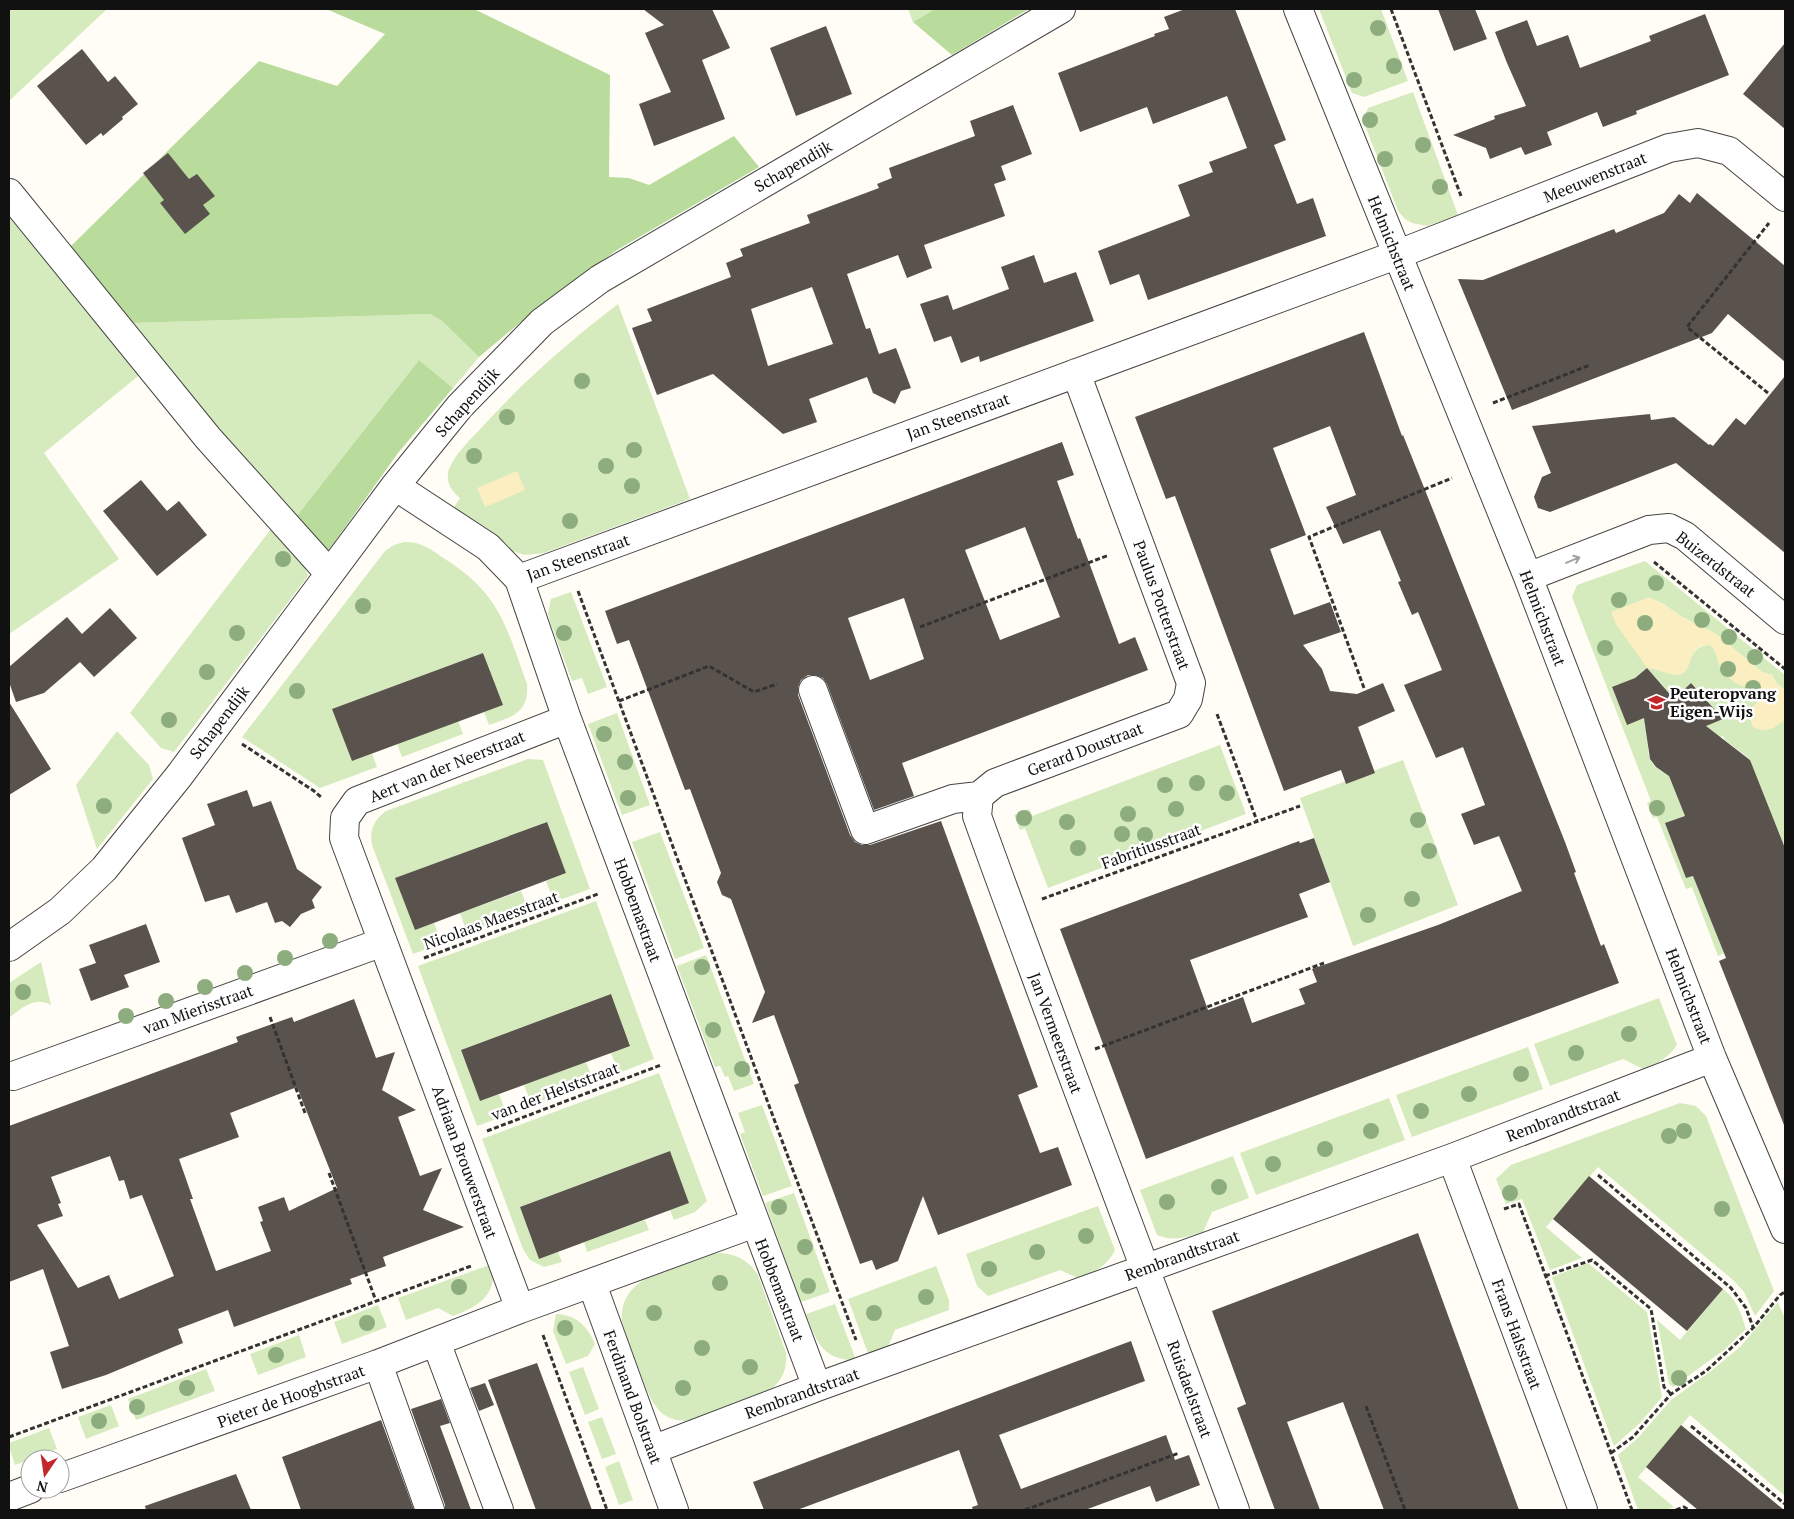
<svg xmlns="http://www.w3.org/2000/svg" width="1794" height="1519" font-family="'PT Serif',serif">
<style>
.green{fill:#d5ebbd}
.forest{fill:#b9dc9c}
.sand{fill:#fbeec1}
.building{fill:#5a524d;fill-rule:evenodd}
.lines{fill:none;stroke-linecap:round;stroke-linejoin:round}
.minor-casing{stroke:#444;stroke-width:30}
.path{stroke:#333;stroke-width:3;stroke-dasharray:5 2.5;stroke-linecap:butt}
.minor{stroke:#fff;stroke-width:28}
.tree{fill:#8dad7f}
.oneway{stroke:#a0a0a0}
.labels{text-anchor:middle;stroke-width:5;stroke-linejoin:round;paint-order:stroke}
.street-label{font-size:16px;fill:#111;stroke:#fff}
.poi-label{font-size:16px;font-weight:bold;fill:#111;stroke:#fff;text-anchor:start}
</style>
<rect width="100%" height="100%" fill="#fffdf5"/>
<path class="green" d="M9,9H107L9,101Z
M908,9H935L913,22Z
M1319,9H1381L1408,81L1364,97L1352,93Z
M1413,92L1458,215L1427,226L1412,223L1405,219L1398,211L1363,120L1368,108Z
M9,213L143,372L44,453L119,559L9,634Z
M618,304L690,499L544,553L525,555L508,550L452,510L460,498C451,491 445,481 449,469C455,454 471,439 482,427C524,381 568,342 618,304Z
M430,314L442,321L479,357L453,388L419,360L292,522L131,323Z
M271,529L305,568L308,576L174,752L161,748L130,713Z
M404,542C421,541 432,550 445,559C500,594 506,626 527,684C529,713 512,717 489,725L484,712L502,705L483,653L333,709L352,761L372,754L377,767L320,788L242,737L385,551L394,545Z
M1645,561L1785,675V690L1777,684L1772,675L1762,672L1716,634L1682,617L1662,603L1647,668C1660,668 1670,677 1683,673C1690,662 1692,645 1710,645L1715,650L1720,667L1754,691L1766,694L1752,708L1750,720L1773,728L1785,719V848L1761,788L1739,776L1750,759L1725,740L1723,736L1699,745L1693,730L1723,719L1691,683L1680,694L1672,696L1647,668L1635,678L1612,688L1627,724L1646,717C1646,724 1648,731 1648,738C1647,756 1649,767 1668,774L1685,816L1666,823L1686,878L1693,876L1724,953L1718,956L1692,887L1686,889L1657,817L1653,818L1647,803L1651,801L1572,597L1577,585Z
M571,592L607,687L588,694L582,678L572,681L550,622L548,613L551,599Z
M617,713L650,805L622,815L588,724Z
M458,721L463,734L402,757L397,744Z
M117,731L149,765L153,779L97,849L76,785Z
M1220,745L1246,814L1048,888L1025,828L1020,830L1014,815L1029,809L1032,816Z
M528,759L543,760L590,889L554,902L546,881L566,873L546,822L396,878L415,929L434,923L442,943L413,954L372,845C369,830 374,820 386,811Z
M1403,760L1458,905L1353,946L1300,798Z
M660,832L704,948L675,959L632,842Z
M521,891L529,911L467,933L460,913Z
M596,901L654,1059L619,1073L611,1053L630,1045L611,994L461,1050L480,1101L499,1094L507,1115L477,1126L418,966Z
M706,955L754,1084L734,1091L728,1076L725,1077L720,1066L715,1067L677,966Z
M41,962L51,1005C34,996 22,1008 9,1018V983Z
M1659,998L1677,1045C1668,1058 1658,1063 1643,1069L1623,1059L1550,1086L1534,1044Z
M1528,1047L1543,1089L1412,1137L1396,1095Z
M586,1062L594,1082L532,1105L524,1085Z
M659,1073L707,1201L695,1212L674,1220L670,1210L689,1203L670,1151L520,1207L539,1259L558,1252L562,1262L544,1267L530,1260L523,1249L482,1139Z
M1389,1098L1405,1140L1256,1195L1240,1153Z
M1680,1103L1696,1106L1706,1116L1774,1291L1755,1316L1744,1292L1733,1280L1598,1167L1546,1227L1582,1258L1550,1270L1522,1199L1506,1204L1496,1179L1511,1165Z
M762,1105L792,1186L763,1196L740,1134L745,1132L738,1113Z
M1233,1156L1249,1198L1212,1212L1203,1232C1186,1237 1174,1242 1157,1235L1140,1190Z
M794,1193L830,1292L801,1302L765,1203Z
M1098,1206L1115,1250C1107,1267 1094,1272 1078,1278L1060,1270L988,1296L977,1286L966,1254Z
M645,1220L649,1230L587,1252L584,1242Z
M720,1253C737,1254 749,1261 758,1275L786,1353C788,1371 780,1384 765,1394L698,1419C658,1428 650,1399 639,1369C633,1353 627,1338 622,1322C620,1302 629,1289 645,1279L712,1254Z
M1588,1263L1647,1312L1662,1397L1640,1423L1614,1446L1552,1277Z
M492,1264C498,1295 479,1306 453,1316L438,1308L406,1320L398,1298Z
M936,1266L949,1300V1310L895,1330L887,1349L869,1356L848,1299Z
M1723,1289C1738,1301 1740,1311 1746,1329L1724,1350L1673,1387L1669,1384L1657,1320L1680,1340Z
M1778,1302L1785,1319V1496L1690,1415L1638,1477L1674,1507L1665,1510H1638L1618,1455L1638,1438L1671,1400L1711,1371L1741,1346Z
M835,1304L856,1360C823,1361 816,1341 806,1314Z
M378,1305L387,1327L342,1344L334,1322Z
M556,1314C576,1315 587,1325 595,1344L588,1356L566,1364L553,1331Z
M299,1335L306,1357L258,1375L250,1354Z
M583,1367L599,1409L585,1415L569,1372Z
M206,1369L215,1391L136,1420L128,1399Z
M111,1405L119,1426L86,1439L78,1417Z
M602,1417L616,1454L602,1459L588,1422Z
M49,1428L57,1449L15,1465L9,1447V1443Z
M619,1461L633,1500L619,1505L605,1467Z"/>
<path class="forest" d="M326,9H474L610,75L609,177L629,178L649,185L734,136L759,167L617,250L546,301L479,357L442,321L430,314L131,323L70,247L259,61L337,86L385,34Z
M935,9H1029L952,55L913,22Z
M419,360L453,388L398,453L323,558L292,522Z"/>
<path class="sand" d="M517,471L525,490L485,507L477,488Z
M1649,597L1662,603L1682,617L1716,634L1762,672L1772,675L1777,684L1785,690V719C1774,728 1766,735 1752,726L1750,714L1752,708L1766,694C1748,690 1729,683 1720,666C1716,659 1717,651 1710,645C1686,645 1694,668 1682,674C1673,678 1658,668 1647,668L1616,624L1611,612Z"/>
<path class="building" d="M643,9H712L730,48L702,60L725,119L654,146L639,104L671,92L645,33L664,25Z
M1185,9H1235L1286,140L1274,145L1297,204L1313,198L1326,236L1148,300L1139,274L1110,285L1098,251L1190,216L1178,185L1213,172L1209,162L1247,148L1227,96L1153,124L1147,107L1080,132L1058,73L1155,36L1154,34L1169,29L1164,17Z
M1438,9H1475L1487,39L1454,51Z
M1705,14L1729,75L1636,111L1637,114L1603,127L1597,112L1547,132L1552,145L1525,155L1521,147L1490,159L1486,148L1453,135L1495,119L1494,116L1526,106L1507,63L1495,32L1527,20L1537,46L1568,35L1580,68L1651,41L1649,36Z
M826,26L852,94L796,116L770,48Z
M1785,43V129L1743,94Z
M82,49L108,82L115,76L138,104L122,117L123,119L103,136L101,133L86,145L37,86Z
M1013,105L1032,154L1001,166L1006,180L994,184L1005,216L924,245L932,268L907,278L898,255L847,274L866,329L870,328L879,354L896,348L911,388L901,391L895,404L873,393L867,377L809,399L817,422L783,434L713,374L657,395L632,328L652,321L647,309L731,277L726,263L743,256L740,249L810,223L807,215L879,188L877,184L892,178L889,168L975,136L970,121ZM812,287L833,344L768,366L751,309Z
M168,153L189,179L197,174L215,196L203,205L210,214L185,234L160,203L164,200L143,173Z
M1697,193L1785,266V362L1728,314L1712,333L1512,410L1458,279L1483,280L1614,229L1616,233L1664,213L1679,194L1690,203Z
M1034,255L1044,283L1076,272L1094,321L980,362L979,356L961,363L951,336L934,342L920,304L948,295L953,310L1009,289L1001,267Z
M1364,332L1402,436L1403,435L1435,515L1565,842L1576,872L1574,873L1601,946L1604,944L1619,983L1146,1159L1060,929L1299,841L1300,843L1314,838L1330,882L1299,894L1308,917L1190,960L1208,1010L1243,997L1252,1023L1305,1004L1299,989L1317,982L1312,969L1438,925L1522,891L1499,836L1474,845L1461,814L1485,805L1463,747L1436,758L1404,685L1442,670L1418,612L1412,615L1398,582L1401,581L1380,530L1343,544L1326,507L1356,495L1330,426L1273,448L1306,535L1270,549L1294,615L1330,602L1341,632L1303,645L1322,669L1330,691L1357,694L1383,683L1395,711L1358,727L1375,773L1346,784L1341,770L1284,791L1175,496L1166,499L1135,417Z
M1785,376V553L1676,463L1550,512L1538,508L1534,497L1542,477L1551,473L1532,426L1650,414L1651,420L1674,417L1709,445L1710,444L1713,446L1736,418L1745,425Z
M1062,442L1074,475L1057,481L1078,539L1080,538L1119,644L1135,637L1148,670L902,763L914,796L874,810L827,684L823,678L815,675H808L801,680L798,687V695L850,835L855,842L862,845H870L941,821L1038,1087L1018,1095L1040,1153L1058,1147L1072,1185L938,1235L923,1196L898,1261L876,1270L872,1260L860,1264L794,1085L799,1083L774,1015L752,1023L765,992L731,899L722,895L717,882L721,873L690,789L685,790L629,640L617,644L605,611ZM1025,527L1060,617L1000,640L965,550ZM904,598L924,659L870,680L848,618Z
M141,480L167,511L179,501L207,535L157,576L103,511Z
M110,608L137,638L94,677L80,662L44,693L16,702L9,682V667L67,617L82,634Z
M483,653L503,705L352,761L332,709Z
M1647,668L1674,699L1691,683L1723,719L1706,726L1750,760L1785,848V1125H1784L1719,961L1726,958L1693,876L1686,878L1665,823L1685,816L1669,776L1656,767L1650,759L1644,718L1627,725L1612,687L1635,678Z
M9,702L51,769L9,795Z
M247,790L253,807L271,801L297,869L322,887L312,900L315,908L301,914L290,927L282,921L275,923L267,902L236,913L229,895L205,902L182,838L215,825L207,804Z
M547,822L566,873L415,930L395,878Z
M146,924L160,962L124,975L129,987L91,1001L79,969L96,963L89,945Z
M611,994L630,1046L480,1101L461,1050Z
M354,999L376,1058L395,1052L382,1090L416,1110L398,1117L420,1176L442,1168L423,1210L464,1227L383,1257L386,1266L350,1279L352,1284L264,1316L234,1327L228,1310L178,1329L183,1343L106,1375L62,1389L50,1352L69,1346L43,1269L9,1282V1126L238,1042L236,1037L292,1017L294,1022ZM297,1087L337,1188L289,1211L284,1197L258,1207L263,1221L260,1222L271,1251L216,1271L190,1199H193L179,1159L239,1137L230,1113ZM110,1156L119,1181L124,1180L130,1199L142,1195L174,1276L119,1299L109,1275L78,1288L37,1225L63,1216L58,1204L61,1203L51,1177Z
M670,1151L689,1203L539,1259L520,1207Z
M1589,1176L1723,1289L1687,1331L1553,1219Z
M1418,1233L1519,1510H1384L1343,1402L1287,1422L1320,1510H1275L1237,1408L1246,1404L1212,1311Z
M1131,1341L1145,1381L999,1435L1021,1489L1166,1435L1175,1460L1189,1455L1200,1485L1156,1502L1150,1486L1085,1510H973L972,1507L978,1505L959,1450L797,1510H764L753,1482Z
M537,1363L562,1430L592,1510H536L488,1380Z
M485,1383L494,1405L479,1411L470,1388Z
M441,1399L450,1423L440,1426L471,1510H445V1505L411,1409Z
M381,1420L414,1510H301L282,1457Z
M1681,1425L1749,1481L1784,1510H1698L1646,1467Z
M236,1474L251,1510H146L145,1506Z"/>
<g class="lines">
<defs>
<path id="minor" d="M1298,9L1528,577L1712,1058L1785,1229
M9,193L208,438L329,573
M395,486L488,547L519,579L567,719L817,1387
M1528,577L1649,530L1669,528L1685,536L1785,620
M519,579L1396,255L1669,148L1698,143L1729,151L1785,197
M813,690L865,830L953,799L979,796
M567,719L357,801L345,818L344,838L520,1309L755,1223
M979,796L977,816C1061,1049 1150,1279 1235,1510
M979,796L995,783L1179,714L1188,699L1191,683L1076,373
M9,947L60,911L104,869L179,776L395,486L460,406L542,322L600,279L1061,9
M13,1076L383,942
M1452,1158L1583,1510
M592,1284L674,1510
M436,1342L499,1510
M378,1364L430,1510
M652,1450L817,1387L1452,1158L1712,1058
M60,1478L378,1364L520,1309
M9,1497L30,1489"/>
</defs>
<use href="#minor" class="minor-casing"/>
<path class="path" d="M1391,9L1461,196
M1768,393L1687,327L1769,223
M1493,403L1590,365
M1654,562L1785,669
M578,591L856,1340
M920,627L1109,555
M1364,688L1309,537L1452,478
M619,701L709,666L754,692L777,684
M1217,714L1257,821
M242,744L314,791L322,798
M1042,899L1300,806
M424,958L598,894
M270,1017L305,1113
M1095,1049L1324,963
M487,1131L661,1065
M329,1173L376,1301
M1598,1175L1731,1288L1746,1308L1753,1327
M1504,1209L1519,1204L1632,1510
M1545,1276L1592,1260L1651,1309L1664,1387L1671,1394
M543,1335L607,1510
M1366,1406L1405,1510
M1691,1426L1785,1504
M9,1437L471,1266
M1611,1453L1633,1437L1671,1394L1706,1371L1753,1328L1780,1295L1785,1292
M1025,1510L1179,1453
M1676,1510L1684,1507L1689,1510"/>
<use href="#minor" class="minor"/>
</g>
<g class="tree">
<circle cx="1378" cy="28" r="8"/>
<circle cx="1394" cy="66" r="8"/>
<circle cx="1354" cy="80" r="8"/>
<circle cx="1370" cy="120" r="8"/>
<circle cx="1423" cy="145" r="8"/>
<circle cx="1385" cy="159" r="8"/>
<circle cx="1440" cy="187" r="8"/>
<circle cx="582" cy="381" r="8"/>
<circle cx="507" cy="417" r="8"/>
<circle cx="634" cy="450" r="8"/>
<circle cx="474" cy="456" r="8"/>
<circle cx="606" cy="466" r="8"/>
<circle cx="632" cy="486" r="8"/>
<circle cx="570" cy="521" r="8"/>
<circle cx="283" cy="559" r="8"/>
<circle cx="1656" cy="583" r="8"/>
<circle cx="1619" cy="600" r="8"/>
<circle cx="363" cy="606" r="8"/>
<circle cx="1702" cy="620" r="8"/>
<circle cx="1645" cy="623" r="8"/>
<circle cx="237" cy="633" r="8"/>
<circle cx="564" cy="633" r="8"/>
<circle cx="1729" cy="637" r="8"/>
<circle cx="1605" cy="648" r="8"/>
<circle cx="1755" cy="657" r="8"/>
<circle cx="1728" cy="669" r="8"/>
<circle cx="207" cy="672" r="8"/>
<circle cx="1753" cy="688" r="8"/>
<circle cx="297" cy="691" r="8"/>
<circle cx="169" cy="720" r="8"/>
<circle cx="604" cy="734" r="8"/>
<circle cx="625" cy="762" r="8"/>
<circle cx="1197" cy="783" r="8"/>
<circle cx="1165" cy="785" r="8"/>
<circle cx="1227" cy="793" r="8"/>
<circle cx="628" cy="798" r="8"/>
<circle cx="104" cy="806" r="8"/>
<circle cx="1657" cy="808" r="8"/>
<circle cx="1176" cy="809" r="8"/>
<circle cx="1128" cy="814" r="8"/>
<circle cx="1024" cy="818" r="8"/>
<circle cx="1418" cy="820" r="8"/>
<circle cx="1067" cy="822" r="8"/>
<circle cx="1122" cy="834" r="8"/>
<circle cx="1145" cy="835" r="8"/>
<circle cx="1078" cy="848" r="8"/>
<circle cx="1429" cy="851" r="8"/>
<circle cx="1412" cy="899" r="8"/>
<circle cx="1368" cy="915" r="8"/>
<circle cx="330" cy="941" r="8"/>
<circle cx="285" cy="958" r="8"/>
<circle cx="702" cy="967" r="8"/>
<circle cx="245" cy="973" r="8"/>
<circle cx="205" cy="987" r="8"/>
<circle cx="23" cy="992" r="8"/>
<circle cx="166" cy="1001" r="8"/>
<circle cx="126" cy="1016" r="8"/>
<circle cx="713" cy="1030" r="8"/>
<circle cx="1629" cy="1034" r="8"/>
<circle cx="1576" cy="1053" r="8"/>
<circle cx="742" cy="1069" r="8"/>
<circle cx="1521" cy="1074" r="8"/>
<circle cx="1469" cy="1094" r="8"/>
<circle cx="1421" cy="1111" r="8"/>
<circle cx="1371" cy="1131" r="8"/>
<circle cx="1684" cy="1131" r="8"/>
<circle cx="1669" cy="1136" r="8"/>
<circle cx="1325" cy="1149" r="8"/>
<circle cx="1273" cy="1164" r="8"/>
<circle cx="1219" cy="1187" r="8"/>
<circle cx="1510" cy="1193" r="8"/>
<circle cx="1167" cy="1202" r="8"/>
<circle cx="779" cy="1207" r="8"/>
<circle cx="1722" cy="1209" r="8"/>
<circle cx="1086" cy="1236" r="8"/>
<circle cx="805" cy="1247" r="8"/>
<circle cx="1037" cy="1252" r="8"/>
<circle cx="989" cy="1269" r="8"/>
<circle cx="720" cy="1283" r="8"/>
<circle cx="808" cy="1286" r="8"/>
<circle cx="459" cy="1287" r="8"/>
<circle cx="926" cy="1297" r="8"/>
<circle cx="654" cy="1313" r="8"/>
<circle cx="874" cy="1313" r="8"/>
<circle cx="367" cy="1323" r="8"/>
<circle cx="565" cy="1328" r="8"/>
<circle cx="702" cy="1348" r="8"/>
<circle cx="276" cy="1355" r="8"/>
<circle cx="750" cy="1367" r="8"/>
<circle cx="1679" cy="1378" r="8"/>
<circle cx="187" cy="1388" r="8"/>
<circle cx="683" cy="1388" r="8"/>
<circle cx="137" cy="1407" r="8"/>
<circle cx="99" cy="1421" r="8"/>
</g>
<defs><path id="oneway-shaft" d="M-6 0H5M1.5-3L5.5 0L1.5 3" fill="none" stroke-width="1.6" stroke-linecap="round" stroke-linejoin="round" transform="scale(1.25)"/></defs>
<use class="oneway" href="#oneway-shaft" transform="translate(1573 560) rotate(-22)"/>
<defs>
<symbol id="school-bare" viewBox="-9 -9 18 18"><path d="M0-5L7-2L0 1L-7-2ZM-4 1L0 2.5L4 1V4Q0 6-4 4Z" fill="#c4262e" stroke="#fff" stroke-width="2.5" paint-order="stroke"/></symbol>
</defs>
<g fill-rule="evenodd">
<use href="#school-bare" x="1644" y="690" width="25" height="25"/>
</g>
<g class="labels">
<g class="street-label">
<text transform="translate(793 166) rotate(-30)" y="6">Schapendijk</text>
<text transform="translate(1595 177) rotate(-22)" y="6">Meeuwenstraat</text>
<text transform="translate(1392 243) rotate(68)" y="6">Helmichstraat</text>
<text transform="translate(467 402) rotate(-48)" y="6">Schapendijk</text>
<text transform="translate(958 416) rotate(-20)" y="6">Jan Steenstraat</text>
<text transform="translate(578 557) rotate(-20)" y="6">Jan Steenstraat</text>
<text transform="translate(1716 564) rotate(38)" y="6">Buizerdstraat</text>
<text transform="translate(1162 605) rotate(70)" y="6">Paulus Potterstraat</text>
<text transform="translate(1543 618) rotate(69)" y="6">Helmichstraat</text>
<text transform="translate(219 722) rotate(-53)" y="6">Schapendijk</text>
<text transform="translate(1085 749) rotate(-21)" y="6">Gerard Doustraat</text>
<text transform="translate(447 766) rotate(-22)" y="6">Aert van der Neerstraat</text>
<text transform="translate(1151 846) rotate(-20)" y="6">Fabritiusstraat</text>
<text transform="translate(638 910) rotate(70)" y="6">Hobbemastraat</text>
<text transform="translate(491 920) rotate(-20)" y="6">Nicolaas Maesstraat</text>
<text transform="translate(1689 996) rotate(69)" y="6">Helmichstraat</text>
<text transform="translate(198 1009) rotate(-20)" y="6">van Mierisstraat</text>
<text transform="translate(1056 1033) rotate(70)" y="6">Jan Vermeerstraat</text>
<text transform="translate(555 1091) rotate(-21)" y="6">van der Helststraat</text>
<text transform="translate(1563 1115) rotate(-21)" y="6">Rembrandtstraat</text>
<text transform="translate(465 1162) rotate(70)" y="6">Adriaan Brouwerstraat</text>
<text transform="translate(1182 1255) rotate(-20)" y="6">Rembrandtstraat</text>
<text transform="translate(780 1290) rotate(69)" y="6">Hobbemastraat</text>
<text transform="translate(1517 1334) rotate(70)" y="6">Frans Halsstraat</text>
<text transform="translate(1190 1389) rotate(70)" y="6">Ruisdaelstraat</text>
<text transform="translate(802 1393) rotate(-20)" y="6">Rembrandtstraat</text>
<text transform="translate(291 1396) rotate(-20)" y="6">Pieter de Hooghstraat</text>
<text transform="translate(633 1397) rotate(70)" y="6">Ferdinand Bolstraat</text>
</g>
<g class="poi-label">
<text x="1670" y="699">Peuteropvang<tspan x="1670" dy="18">Eigen-Wijs</tspan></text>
</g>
</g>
<rect width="1794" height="1519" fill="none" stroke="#111111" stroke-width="20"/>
<g transform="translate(45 1474) rotate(193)"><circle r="24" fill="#ffffff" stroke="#a0a0a0"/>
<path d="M0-4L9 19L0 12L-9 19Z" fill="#c4262e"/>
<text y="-8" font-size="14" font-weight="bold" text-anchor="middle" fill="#111111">N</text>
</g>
</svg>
